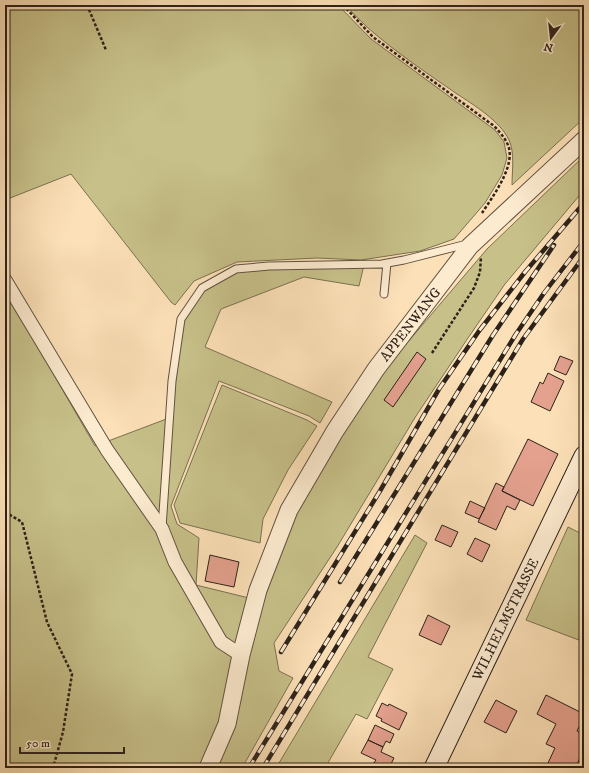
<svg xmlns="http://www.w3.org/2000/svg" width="589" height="773" font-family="'IM FELL DW Pica',serif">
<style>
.green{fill:#c7c089;stroke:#7a7152}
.building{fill:#e4a18e;stroke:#2c221a}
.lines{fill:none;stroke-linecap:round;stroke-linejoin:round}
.service-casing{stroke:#605241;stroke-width:9}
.minor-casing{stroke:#605241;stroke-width:15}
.tertiary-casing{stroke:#605241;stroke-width:19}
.secondary-casing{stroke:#2c221a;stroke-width:21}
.path{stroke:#2c221a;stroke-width:2.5;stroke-dasharray:3 2;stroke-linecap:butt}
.service{stroke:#fdebd0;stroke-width:7}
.minor{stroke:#fdebd0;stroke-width:13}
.tertiary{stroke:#fdebd0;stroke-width:17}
.secondary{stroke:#fdebd0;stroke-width:19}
.rail-casing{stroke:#2c221a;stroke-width:4.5}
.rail{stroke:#fdebd0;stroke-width:3;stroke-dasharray:9;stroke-linecap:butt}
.labels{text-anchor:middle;stroke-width:3.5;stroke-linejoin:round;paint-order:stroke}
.street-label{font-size:14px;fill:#2c221a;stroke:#fdebd0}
</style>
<rect width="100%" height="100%" fill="#fce0b7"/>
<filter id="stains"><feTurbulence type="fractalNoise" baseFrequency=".005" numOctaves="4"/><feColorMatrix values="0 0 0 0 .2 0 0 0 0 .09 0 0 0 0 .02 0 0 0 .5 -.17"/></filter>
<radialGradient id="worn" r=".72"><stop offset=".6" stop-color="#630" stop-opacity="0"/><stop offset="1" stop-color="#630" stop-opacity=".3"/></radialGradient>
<path class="green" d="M5,5H338L371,39L495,130L504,142L507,158L502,175L485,203L454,239L420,251L361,260L317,258L237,262L194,281L175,305L171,302L71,174L5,200Z
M346,5H584V118L512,185C512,171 515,153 509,140C500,121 474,105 457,94C427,73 395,52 367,27C360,20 352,13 346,5Z
M584,156V190L505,284L468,338L416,416L337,547L274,643L279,671L293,678L242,768H216L263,595L295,510L344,428L384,370L487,249Z
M364,265L359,286L304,277L221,309L205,347L332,402L320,423L309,416L219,381L171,506L177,524L199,538L196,585L249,598L221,721L200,768H5V290L95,446L169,418L181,319L202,288L236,269Z
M222,385L307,420L317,426L288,470L263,519L260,543L180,523L174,505Z
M568,527L584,535V642L526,620Z
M415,535L427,543L368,657L393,669L367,719L356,714L325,768H276Z"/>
<path class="building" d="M417,352L426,359L393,407L384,400Z
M560,356L573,361L566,375L554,370Z
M548,373L564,381L550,411L531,402L540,382L543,384Z
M528,439L558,454L533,506L502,491Z
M496,483L504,487L502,491L520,500L515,510L507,506L496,530L478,522Z
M470,501L485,508L479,519L465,513Z
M442,525L458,532L451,547L435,540Z
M475,538L490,545L482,562L467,554Z
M210,555L239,562L234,587L205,581Z
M428,615L450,626L441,645L419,635Z
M546,695L584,714V717L577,731L584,735V750L575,768H558L548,763L555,748L546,744L556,724L537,714Z
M496,700L517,711L506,733L484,722Z
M382,703L388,706L389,704L407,713L399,730L381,721L382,719L376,716Z
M375,725L394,734L390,743L386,741L383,747L368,740Z
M368,740L383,747L381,752L394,758L389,768H381L373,764L376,760L361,753Z"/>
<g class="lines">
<defs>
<path id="service" d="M384,294L387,263
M162,528L172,381L181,319L202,288L236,269L269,266L382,264L404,260L467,244L469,245"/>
<path id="minor" d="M5,280L107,450L162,529L175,562L221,642L241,655"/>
<path id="tertiary" d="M208,768L227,724L241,655L258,590L289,510L335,431L376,369L470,246L584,140"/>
<path id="secondary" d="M434,768L584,456"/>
</defs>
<use href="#service" class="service-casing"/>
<use href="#minor" class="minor-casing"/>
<use href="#tertiary" class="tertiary-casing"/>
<use href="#secondary" class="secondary-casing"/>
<path class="path" d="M87,5L106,50
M343,5L373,37L494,126C499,131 504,137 507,143C518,163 493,196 482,213
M5,328L9,312
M432,353L474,288L480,272L481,257
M5,512L22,522L47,622L72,674L63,732L53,768"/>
<use href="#service" class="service"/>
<use href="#minor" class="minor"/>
<use href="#tertiary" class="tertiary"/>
<use href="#secondary" class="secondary"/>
<defs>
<path id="rail" d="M340,582L493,335L554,245
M281,652L380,491L439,389L479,331L525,272L584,203
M249,768L516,334L544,293L584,241
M263,768L523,339L584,256"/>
</defs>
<use href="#rail" class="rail-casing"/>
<use href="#rail" class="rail"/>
</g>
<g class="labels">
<g class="street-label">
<text transform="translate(410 324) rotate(-52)" y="5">APPENWANG</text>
<text transform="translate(505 619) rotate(-64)" y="5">WILHELMSTRASSE</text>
</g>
</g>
<rect width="589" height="773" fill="none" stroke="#fce0b7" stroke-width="20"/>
<rect x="6" y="6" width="577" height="761" fill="none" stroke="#2c221a" stroke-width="2"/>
<rect x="10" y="10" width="569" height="753" fill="none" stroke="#2c221a"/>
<g transform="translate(551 38) rotate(195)" stroke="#fdebd0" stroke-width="3" paint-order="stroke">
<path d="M0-3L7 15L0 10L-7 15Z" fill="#2c221a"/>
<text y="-6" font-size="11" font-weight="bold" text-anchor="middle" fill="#2c221a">N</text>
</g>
<path d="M20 747v6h104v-6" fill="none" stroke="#2c221a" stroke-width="2"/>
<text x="26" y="747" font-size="12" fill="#2c221a" stroke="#fdebd0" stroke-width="3" paint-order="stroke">50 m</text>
<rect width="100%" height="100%" filter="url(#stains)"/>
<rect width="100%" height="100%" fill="url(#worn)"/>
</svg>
